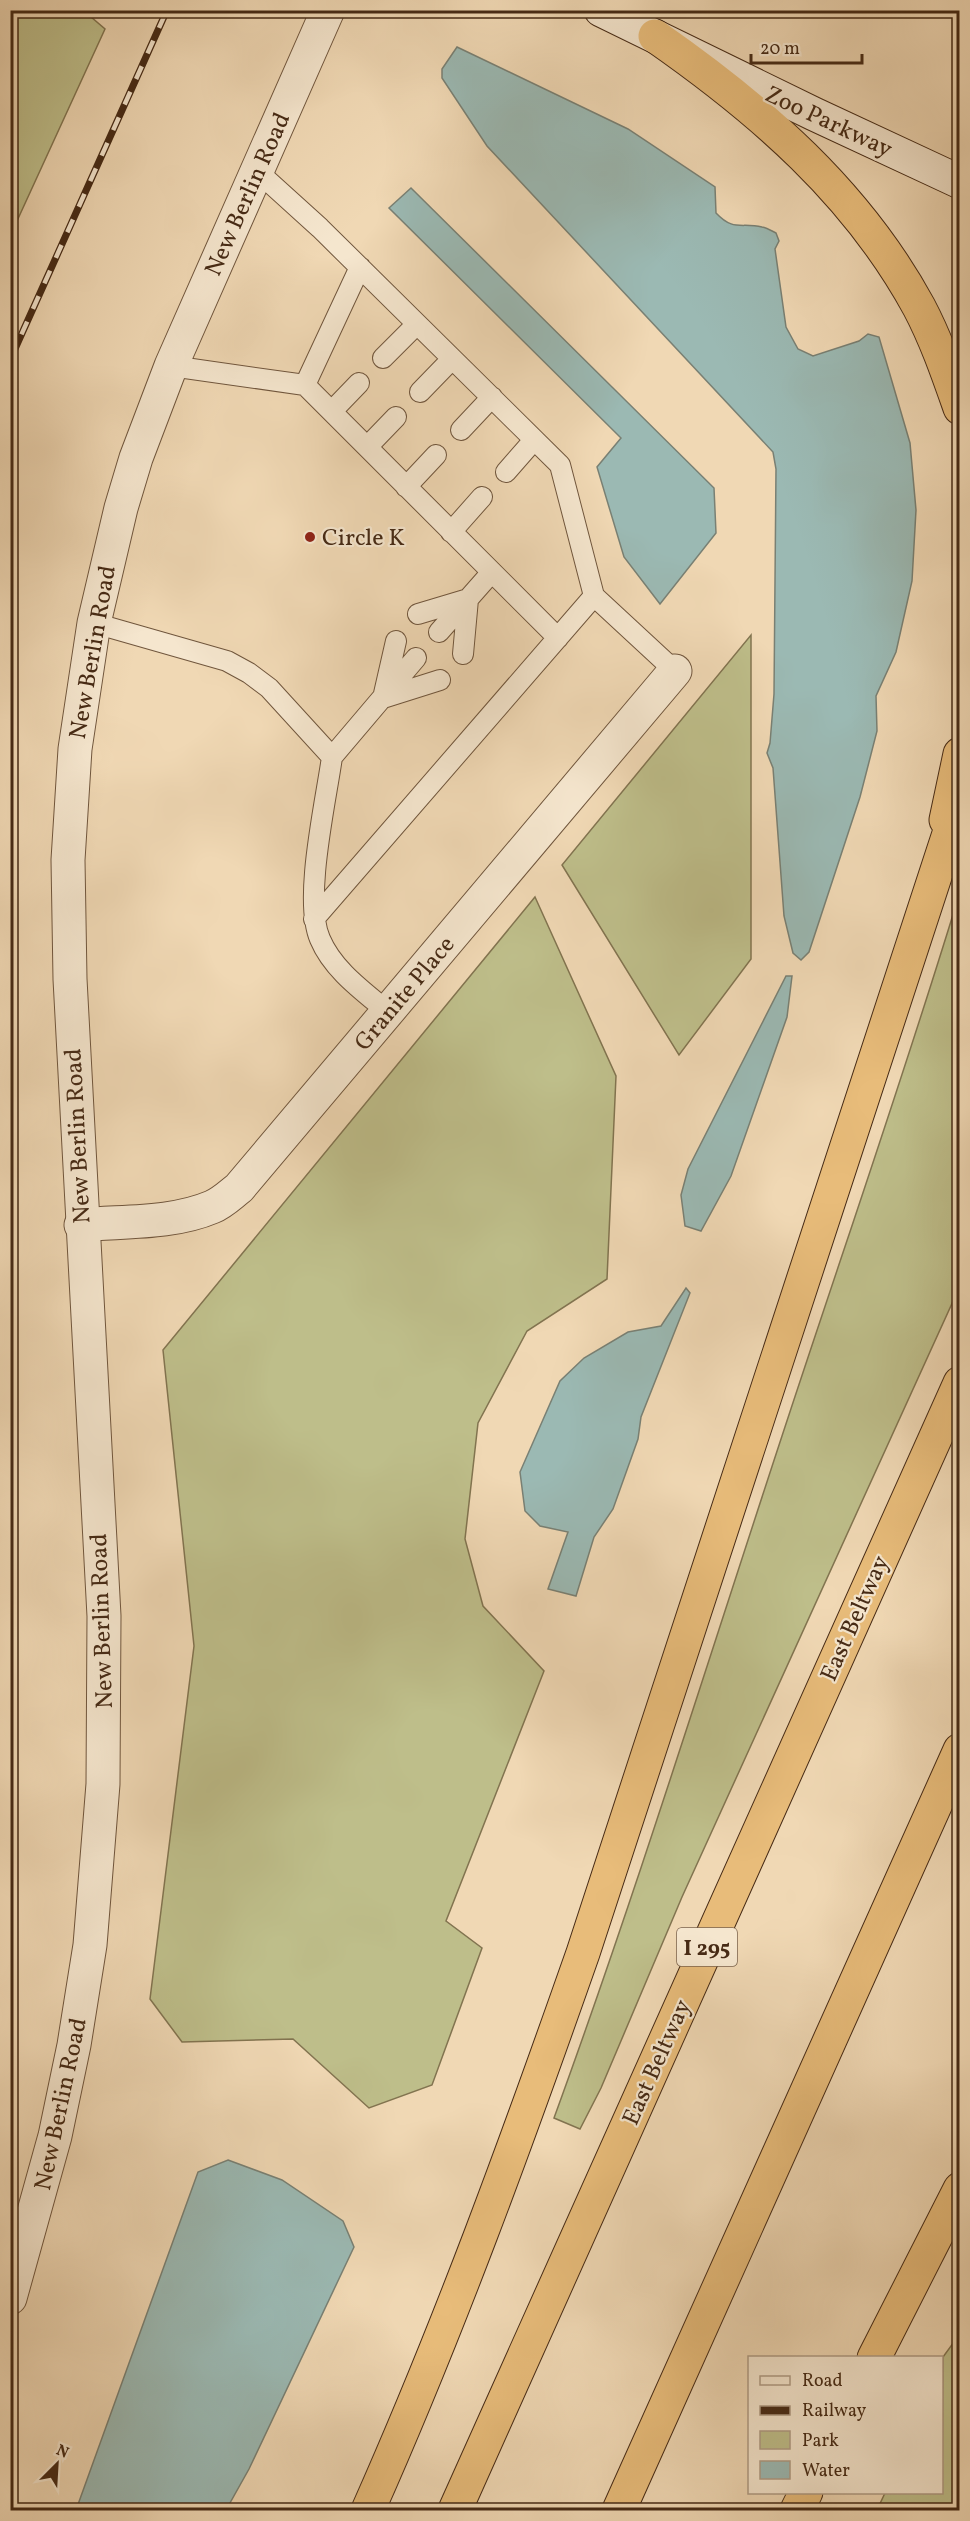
<svg xmlns="http://www.w3.org/2000/svg" width="970" height="2521" font-family="Vollkorn,serif">
<style>
.green{fill:#bebe8a;stroke:#827450;stroke-width:1.5}
.water{fill:#9bb9b3;stroke:#798074;stroke-width:1.5}
.lines{fill:none;stroke-linecap:round;stroke-linejoin:round}
.service-casing{stroke:#70563d;stroke-width:22}
.minor-casing{stroke:#70563d;stroke-width:35}
.tertiary-casing{stroke:#70563d;stroke-width:35}
.secondary-casing{stroke:#462a15;stroke-width:35}
.motorway-casing{stroke:#462a15;stroke-width:35}
.service{stroke:#f5e6ce;stroke-width:20}
.minor{stroke:#f5e6ce;stroke-width:33}
.tertiary{stroke:#f5e6ce;stroke-width:33}
.secondary{stroke:#f5e6ce;stroke-width:33}
.motorway{stroke:#e8bc7a;stroke-width:33}
.rail-casing{stroke:#462a15;stroke-width:7}
.rail{stroke:#f5e6ce;stroke-width:4.5;stroke-dasharray:14;stroke-linecap:butt}
.poi-dot{fill:#8f2418;stroke:#f5e6ce;stroke-width:2}
.labels{text-anchor:middle;stroke-width:4.5;stroke-linejoin:round;paint-order:stroke}
.shield{fill:#f5e6ce;stroke:#7a624c;stroke-width:1.5}
.shield-label{font-size:22px;font-weight:bold;fill:#462a15}
.street-label{font-size:24px;fill:#462a15;stroke:#f5e6ce}
.poi-label{font-size:24px;fill:#462a15;stroke:#f5e6ce;text-anchor:start}
</style>
<rect width="100%" height="100%" fill="#f0d8b4"/>
<filter id="stains"><feTurbulence type="fractalNoise" baseFrequency=".00333" numOctaves="4"/><feColorMatrix values="0 0 0 0 .2 0 0 0 0 .09 0 0 0 0 .02 0 0 0 .5 -.17"/></filter>
<radialGradient id="worn" r=".72"><stop offset=".6" stop-color="#630" stop-opacity="0"/><stop offset="1" stop-color="#630" stop-opacity=".3"/></radialGradient>
<path class="green" d="M11,10L84,11L105,29L11,234Z
M751,635V959L679,1055L562,865Z
M959,895V1288L682,1897L601,2088L580,2129L554,2118C636,1893 707,1664 782,1436C841,1256 904,1076 959,895Z
M535,897L616,1076L607,1279L527,1331L478,1423L465,1539L483,1606L544,1671L446,1921L482,1948L432,2085L369,2108L293,2039L182,2042L150,1999L194,1646L163,1350Z
M959,2335V2510H877L885,2493L942,2492L943,2357Z"/>
<path class="water" d="M457,47L628,129L715,187L716,213C734,232 741,222 762,227C767,228 772,231 776,233L779,241L775,249L786,327L798,349L813,356L859,341L868,334L879,337L910,443L916,510L912,581L896,652L876,696L877,731L860,797L809,952L801,960L793,953L784,916L773,768L767,753L770,743L774,694L776,469L773,452L487,146L442,78V69Z
M411,188L714,488L716,533L660,604L624,557L597,467L621,438L389,208Z
M786,976H792L787,1017L731,1176L701,1231L685,1226L681,1195L688,1169Z
M686,1288L690,1293L641,1417L638,1439L613,1509L594,1537L576,1596L548,1589L568,1532L540,1526L525,1511L520,1472L560,1381L584,1358L628,1332L661,1326Z
M228,2160L282,2180L343,2221L354,2247L249,2469L226,2510H76L198,2172Z"/>
<g class="lines">
<defs>
<path id="service" d="M257,171L320,228L560,465L594,596
M383,358L417,324
M171,366L305,385L558,638
M305,385L360,267
M420,392L452,359
M332,411L359,383
M461,430L492,397
M368,446L396,417
M506,472L534,440
M406,487L436,455
M451,532L482,497
M418,614L468,599L463,654
M94,623L227,661L249,673L269,688L332,757C326,801 303,900 320,939C333,970 363,991 388,1012
M439,632L491,573
M396,641L383,698L440,680
M332,757L416,658
M314,919L594,596L675,671"/>
<path id="minor" d="M81,1225C123,1221 172,1224 212,1207C222,1203 230,1195 239,1188L675,671"/>
<path id="tertiary" d="M10,2298L55,2136L74,2045L90,1945L103,1784L104,1616L70,979L68,860L75,749L94,623L121,508L136,458L171,366L328,10"/>
<path id="secondary" d="M601,10L814,114L960,182"/>
<path id="motorway" d="M655,36C761,110 857,193 919,307C936,339 948,374 960,408
M946,820L960,754
M874,2358L960,2189
M368,2510C449,2328 517,2141 583,1953L960,800
M455,2510L960,1383
M619,2510L960,1750
M797,2510L806,2492"/>
</defs>
<use href="#service" class="service-casing"/>
<use href="#minor" class="minor-casing"/>
<use href="#tertiary" class="tertiary-casing"/>
<use href="#secondary" class="secondary-casing"/>
<use href="#motorway" class="motorway-casing"/>
<use href="#service" class="service"/>
<use href="#minor" class="minor"/>
<use href="#tertiary" class="tertiary"/>
<use href="#secondary" class="secondary"/>
<use href="#motorway" class="motorway"/>
<defs>
<path id="rail" d="M10,360L167,10"/>
</defs>
<use href="#rail" class="rail-casing"/>
<use href="#rail" class="rail"/>
</g>
<circle class="poi-dot" cx="310" cy="537" r="6"/>
<g class="labels">
<rect class="shield" x="677" y="1928" width="60" height="38" rx="4.5"/>
<g class="shield-label">
<text x="707" y="1955">I 295</text>
</g>
<g class="street-label">
<text transform="translate(829 121) rotate(25)" y="8">Zoo Parkway</text>
<text transform="translate(247 194) rotate(-66)" y="8">New Berlin Road</text>
<text transform="translate(92 652) rotate(-80)" y="8">New Berlin Road</text>
<text transform="translate(404 993) rotate(-50)" y="8">Granite Place</text>
<text transform="translate(77 1136) rotate(-93)" y="8">New Berlin Road</text>
<text transform="translate(854 1618) rotate(-66)" y="8">East Beltway</text>
<text transform="translate(101 1621) rotate(-92)" y="8">New Berlin Road</text>
<text transform="translate(656 2062) rotate(-66)" y="8">East Beltway</text>
<text transform="translate(60 2104) rotate(-78)" y="8">New Berlin Road</text>
</g>
<g class="poi-label">
<text x="322" y="545">Circle K</text>
</g>
</g>
<rect width="970" height="2521" fill="none" stroke="#f0d8b4" stroke-width="36"/>
<rect x="12" y="12" width="946" height="2497" fill="none" stroke="#462a15" stroke-width="3"/>
<rect x="18" y="18" width="934" height="2485" fill="none" stroke="#462a15" stroke-width="1.5"/>
<rect x="748" y="2356" width="195" height="138" fill="#f5e6ce" stroke="#af9b84" stroke-width="1.5"/>
<rect x="760" y="2376" width="30" height="9" fill="#f5e6ce" stroke="#af9b84" stroke-width="1.5"/>
<text x="802" y="2386" font-size="18" fill="#462a15">Road</text>
<rect x="760" y="2406" width="30" height="9" fill="#462a15" stroke="#af9b84" stroke-width="1.5"/>
<text x="802" y="2416" font-size="18" fill="#462a15">Railway</text>
<rect x="760" y="2431" width="30" height="18" fill="#bebe8a" stroke="#af9b84" stroke-width="1.5"/>
<text x="802" y="2446" font-size="18" fill="#462a15">Park</text>
<rect x="760" y="2461" width="30" height="18" fill="#9bb9b3" stroke="#af9b84" stroke-width="1.5"/>
<text x="802" y="2476" font-size="18" fill="#462a15">Water</text>
<g transform="translate(57 2464) rotate(24)" stroke="#f5e6ce" stroke-width="4.5" paint-order="stroke">
<path d="M0-4.5L10 22L0 15L-10 22Z" fill="#462a15"/>
<text y="-9" font-size="16" font-weight="bold" text-anchor="middle" fill="#462a15">N</text>
</g>
<path d="M751 54v9h111v-9" fill="none" stroke="#462a15" stroke-width="3"/>
<text x="760" y="54" font-size="18" fill="#462a15" stroke="#f5e6ce" stroke-width="4.5" paint-order="stroke">20 m</text>
<rect width="100%" height="100%" filter="url(#stains)"/>
<rect width="100%" height="100%" fill="url(#worn)"/>
</svg>
